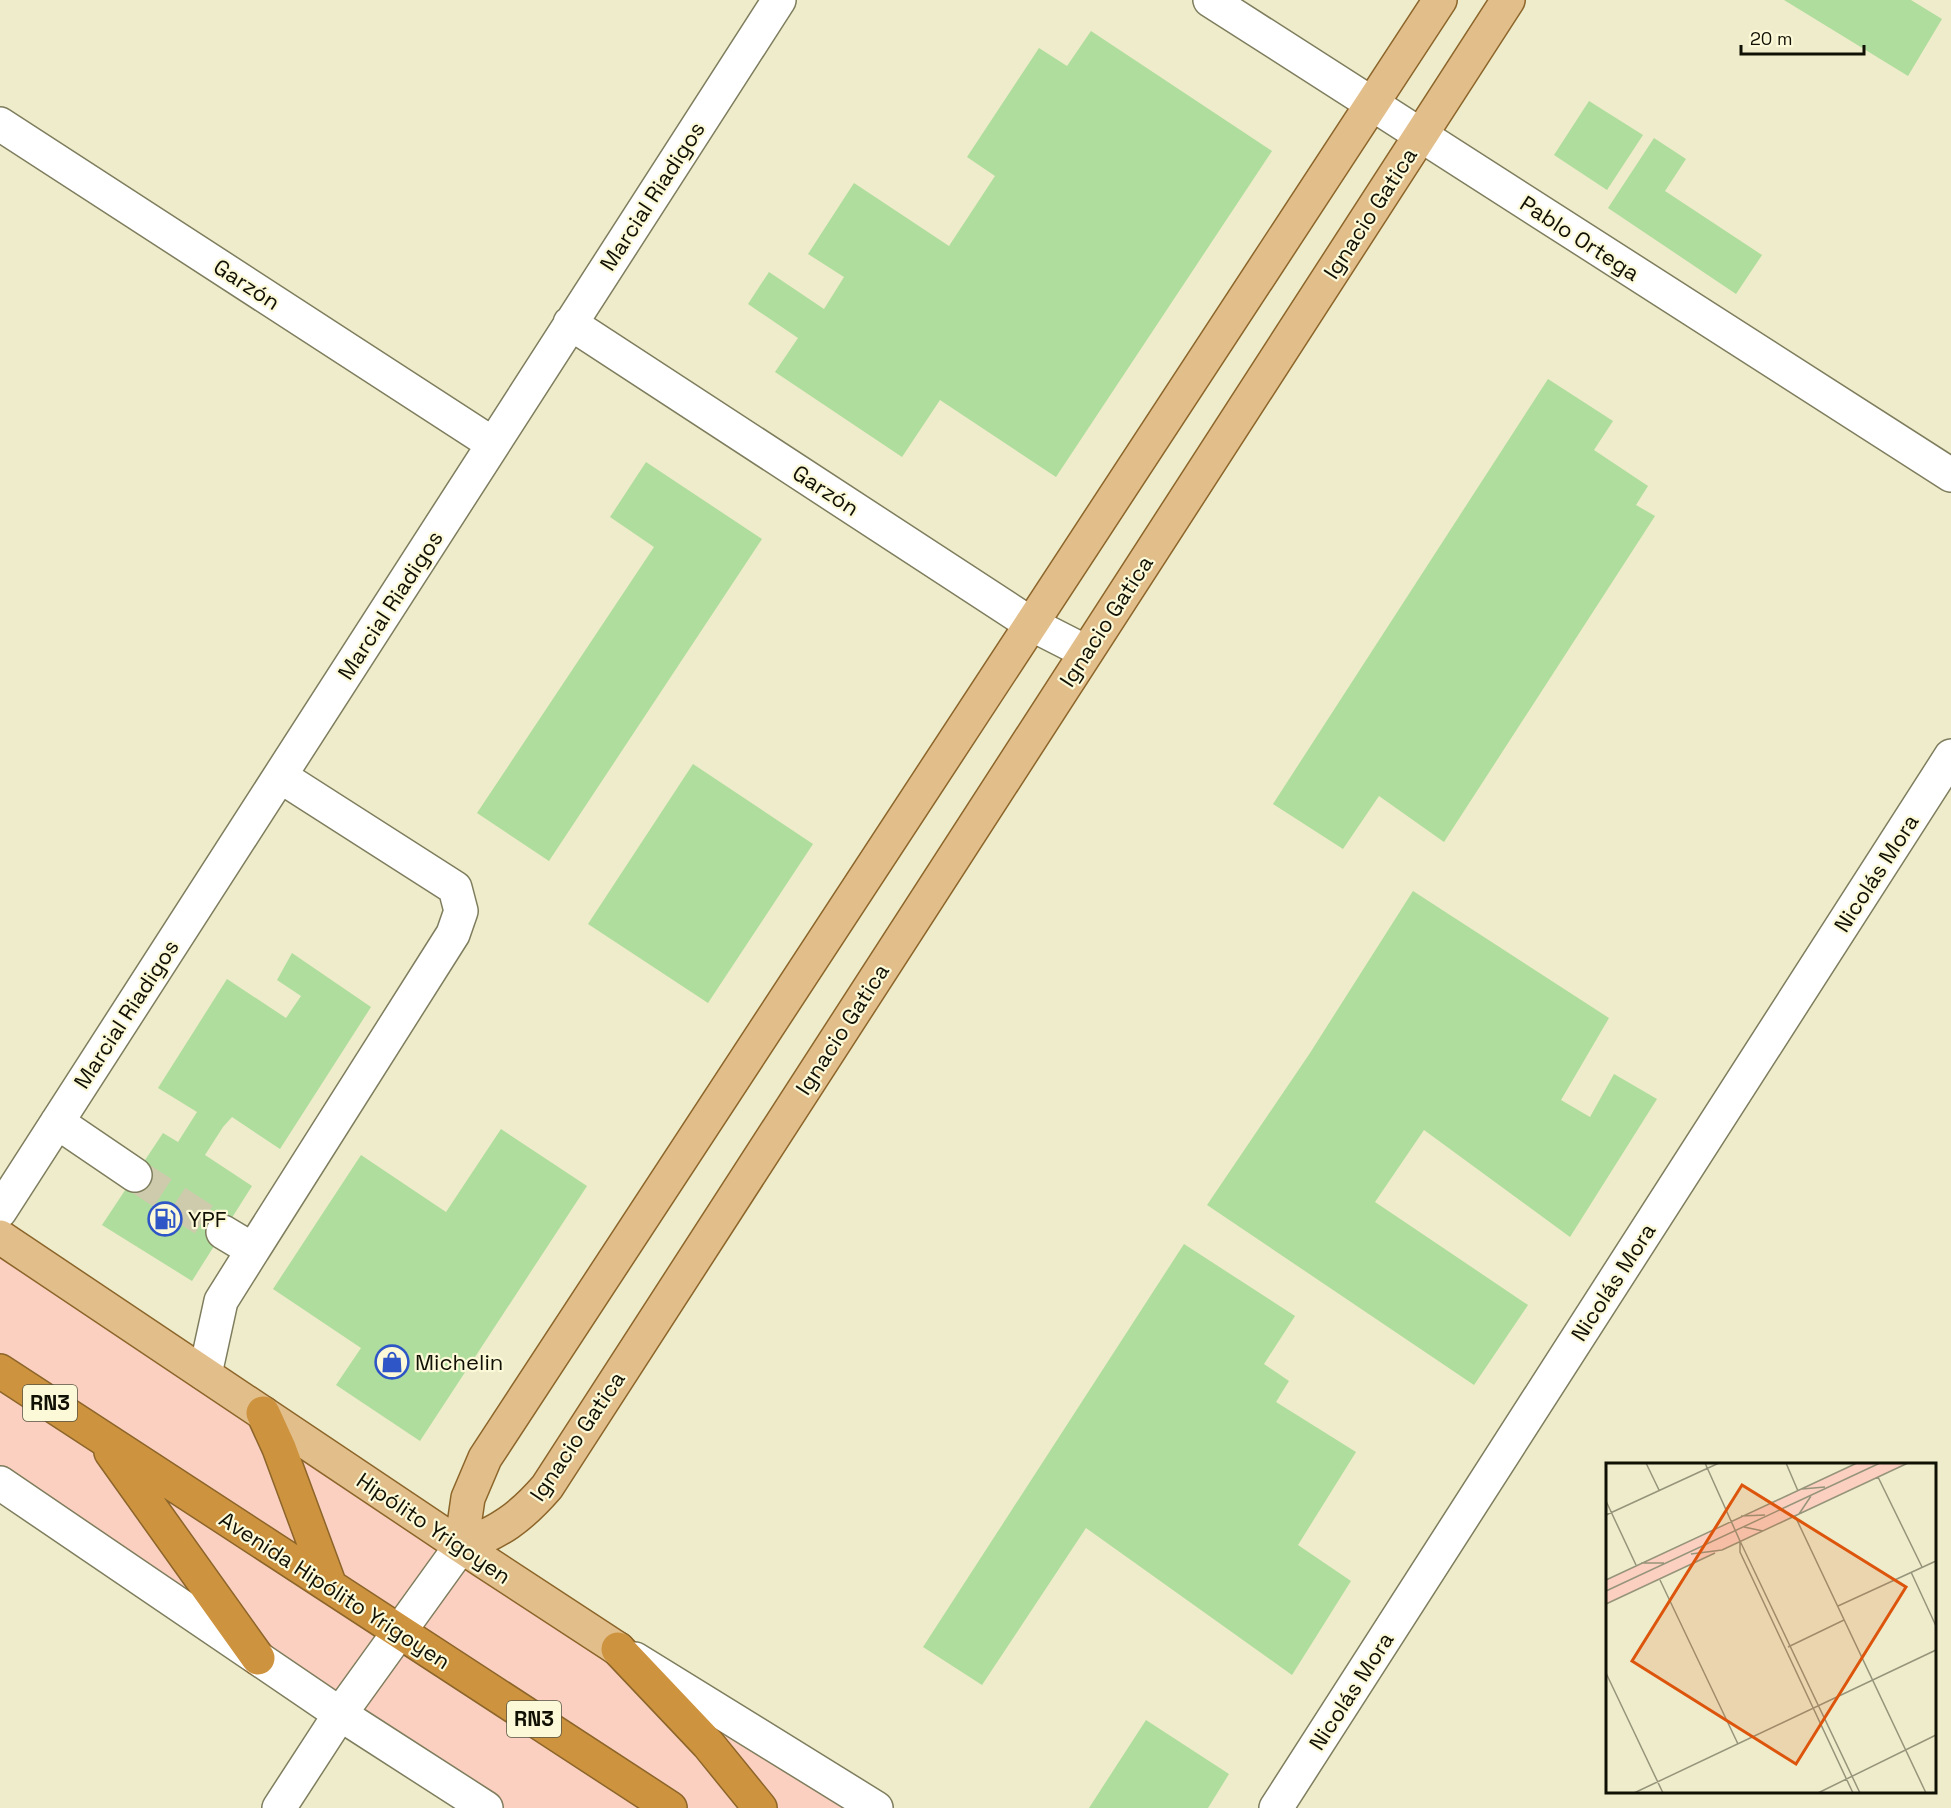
<svg xmlns="http://www.w3.org/2000/svg" width="1951" height="1808" font-family="'Space Grotesk',sans-serif">
<style>
.green{fill:#fbd0c0}
.building{fill:#afdd9d}
.lines{fill:none;stroke-linecap:round;stroke-linejoin:round}
.minor-tunnel{stroke:#cdcbac;stroke-width:33;stroke-dasharray:33 16;stroke-linecap:butt}
.minor-casing{stroke:#7e7d5e;stroke-width:36}
.major-casing{stroke:#8c652a;stroke-width:36}
.highway-casing{stroke:#8c652a;stroke-width:36}
.minor{stroke:#fff;stroke-width:33}
.major{stroke:#e2be8b;stroke-width:33}
.highway{stroke:#ce933e;stroke-width:33}
.labels{text-anchor:middle;stroke-width:4.5;stroke-linejoin:round;paint-order:stroke}
.shield{fill:#fbf9d7;stroke:#575644;stroke-width:1.5}
.shield-label{font-size:21px;font-weight:bold;fill:#111005}
.street-label{font-size:22px;fill:#111005;stroke:#fbf9d7}
.poi-label{font-size:22px;fill:#111005;stroke:#fbf9d7;text-anchor:start}
.inset-road{fill:none;stroke:#96947b;stroke-width:1.5}
.view{fill:#dd550c;fill-opacity:0.15;stroke:#dd550c;stroke-width:3}
.inset-edge{fill:none;stroke:#111005;stroke-width:3}
</style>
<rect width="100%" height="100%" fill="#eeecca"/>
<path class="green" d="M0,1237L876,1808H486L0,1483Z"/>
<path class="building" d="M1784,0H1911L1942,19L1908,76Z
M1091,31L1272,151L1056,477L940,400L902,457L775,372L798,338L748,304L769,272L824,309L844,277L808,254L854,183L949,246L995,176L967,157L1039,48L1067,66Z
M1589,101L1643,135L1607,190L1554,155Z
M1654,138L1686,159L1665,191L1762,255L1736,294L1608,208Z
M1548,379L1613,421L1594,450L1648,486L1636,505L1655,516L1444,842L1379,796L1343,849L1273,804Z
M646,462L762,539L549,861L477,813L654,547L610,517Z
M693,764L813,844L708,1003L588,924Z
M1413,891L1609,1018L1561,1100L1590,1117L1614,1074L1657,1099L1570,1237L1424,1130L1375,1202L1528,1305L1474,1385L1207,1205L1310,1053Z
M292,953L371,1007L280,1149L232,1117L223,1127L205,1155L252,1186L192,1281L102,1225L163,1133L178,1142L197,1112L158,1088L227,979L286,1018L301,996L277,980Z
M501,1129L587,1186L420,1441L336,1385L361,1348L273,1289L361,1155L446,1212Z
M1184,1244L1295,1316L1264,1364L1289,1381L1276,1402L1356,1452L1298,1545L1351,1581L1292,1675L1086,1528L982,1685L923,1647Z
M1146,1720L1229,1774L1208,1808H1089Z"/>
<g class="lines">
<path class="minor-tunnel" d="M135,1175L223,1232"/>
<defs>
<path id="minor" d="M1210,0L1951,475
M0,124L493,444
M570,323L1031,624L1086,652
M57,1122L135,1175
M0,1211L779,0
M253,1250L453,934L461,911L455,888L280,776
M205,1374L221,1301L253,1250L223,1232
M0,1483L340,1714L486,1808
M635,1659L876,1808
M279,1808L340,1714L461,1546
M1276,1808L1951,756"/>
<path id="major" d="M0,1237L482,1560L618,1649
M461,1546C499,1533 521,1517 547,1487L1508,0
M461,1546L468,1498L485,1458L1440,0"/>
<path id="highway" d="M0,1371L670,1808
M263,1413L279,1448L330,1586
M111,1452L258,1658
M618,1649L708,1744L760,1808"/>
</defs>
<use href="#minor" class="minor-casing"/>
<use href="#major" class="major-casing"/>
<use href="#highway" class="highway-casing"/>
<use href="#minor" class="minor"/>
<use href="#major" class="major"/>
<use href="#highway" class="highway"/>
</g>
<defs>
<symbol id="fuel-ring" viewBox="-11 -11 22 22"><circle r="9.5" fill="#fbf9d7" stroke="#2e56c6" stroke-width="1.5"/><path d="M-5.5-6h7V0h2V4h1.3V-2.5L3-4.5l.8-.8L6-3V5H2.5V1h-1V6h-7ZM-4.2-4.7v3.2H.2V-4.7Z" fill="#2e56c6"/></symbol>
<symbol id="shop-ring" viewBox="-11 -11 22 22"><circle r="9.5" fill="#fbf9d7" stroke="#2e56c6" stroke-width="1.5"/><path d="M-5-2.5h2.3a2.7 3.5 0 0 1 5.4 0H5L5.5 6h-11ZM-1.5-2.5h3a1.5 2.3 0 0 0-3 0Z" fill="#2e56c6"/></symbol>
</defs>
<g fill-rule="evenodd">
<use href="#fuel-ring" x="146" y="1200" width="38" height="38"/>
<use href="#shop-ring" x="373" y="1343" width="38" height="38"/>
</g>
<g class="labels">
<g class="shield">
<rect x="23" y="1385" width="54" height="36" rx="4.5"/>
<rect x="507" y="1701" width="54" height="36" rx="4.5"/>
</g>
<g class="shield-label">
<text x="50" y="1410">RN3</text>
<text x="534" y="1726">RN3</text>
</g>
<g class="street-label">
<text transform="translate(652 196) rotate(-57)" y="8">Marcial Riadigos</text>
<text transform="translate(1370 213) rotate(-57)" y="8">Ignacio Gatica</text>
<text transform="translate(1580 238) rotate(33)" y="8">Pablo Ortega</text>
<text transform="translate(247 284) rotate(33)" y="8">Garzón</text>
<text transform="translate(826 490) rotate(33)" y="8">Garzón</text>
<text transform="translate(390 605) rotate(-57)" y="8">Marcial Riadigos</text>
<text transform="translate(1106 621) rotate(-57)" y="8">Ignacio Gatica</text>
<text transform="translate(1876 873) rotate(-57)" y="8">Nicolás Mora</text>
<text transform="translate(126 1014) rotate(-57)" y="8">Marcial Riadigos</text>
<text transform="translate(842 1029) rotate(-57)" y="8">Ignacio Gatica</text>
<text transform="translate(1613 1282) rotate(-57)" y="8">Nicolás Mora</text>
<text transform="translate(577 1436) rotate(-56)" y="8">Ignacio Gatica</text>
<text transform="translate(434 1528) rotate(34)" y="8">Hipólito Yrigoyen</text>
<text transform="translate(335 1590) rotate(33)" y="8">Avenida Hipólito Yrigoyen</text>
<text transform="translate(1351 1691) rotate(-57)" y="8">Nicolás Mora</text>
</g>
<g class="poi-label">
<text x="188" y="1227">YPF</text>
<text x="415" y="1370">Michelin</text>
</g>
</g>
<g transform="translate(1606 1463)">
<rect width="330" height="330" fill="#eeecca"/>
<path d="M251,0H302L0,141V117Z" fill="#fbd0c0"/>
<path class="inset-road" d="M40,0L53,27M99,0L134,78M180,0L192,28M272,14L316,104M196,26L219,24M0,38L30,102M193,51L302,0M193,51L205,33M0,52L113,0M135,53L159,52M189,53L320,330M138,64L157,68M134,78L254,330M134,78V89L247,330M116,87L193,51M85,91L116,87M35,100H58M305,109L330,163M0,117L251,0M54,117L132,281M0,128L274,0M0,141L109,90M232,143L330,98M182,184L238,157M0,210L57,330M28,330L330,187M212,330L330,272"/>
<path class="view" d="M136,22L300,124L190,301L26,198Z"/>
<rect width="330" height="330" class="inset-edge"/>
</g>
<path d="M1741 45v9h123v-9" fill="none" stroke="#111005" stroke-width="3"/>
<text x="1750" y="45" font-size="18" fill="#111005" stroke="#fbf9d7" stroke-width="4.5" paint-order="stroke">20 m</text>
</svg>
